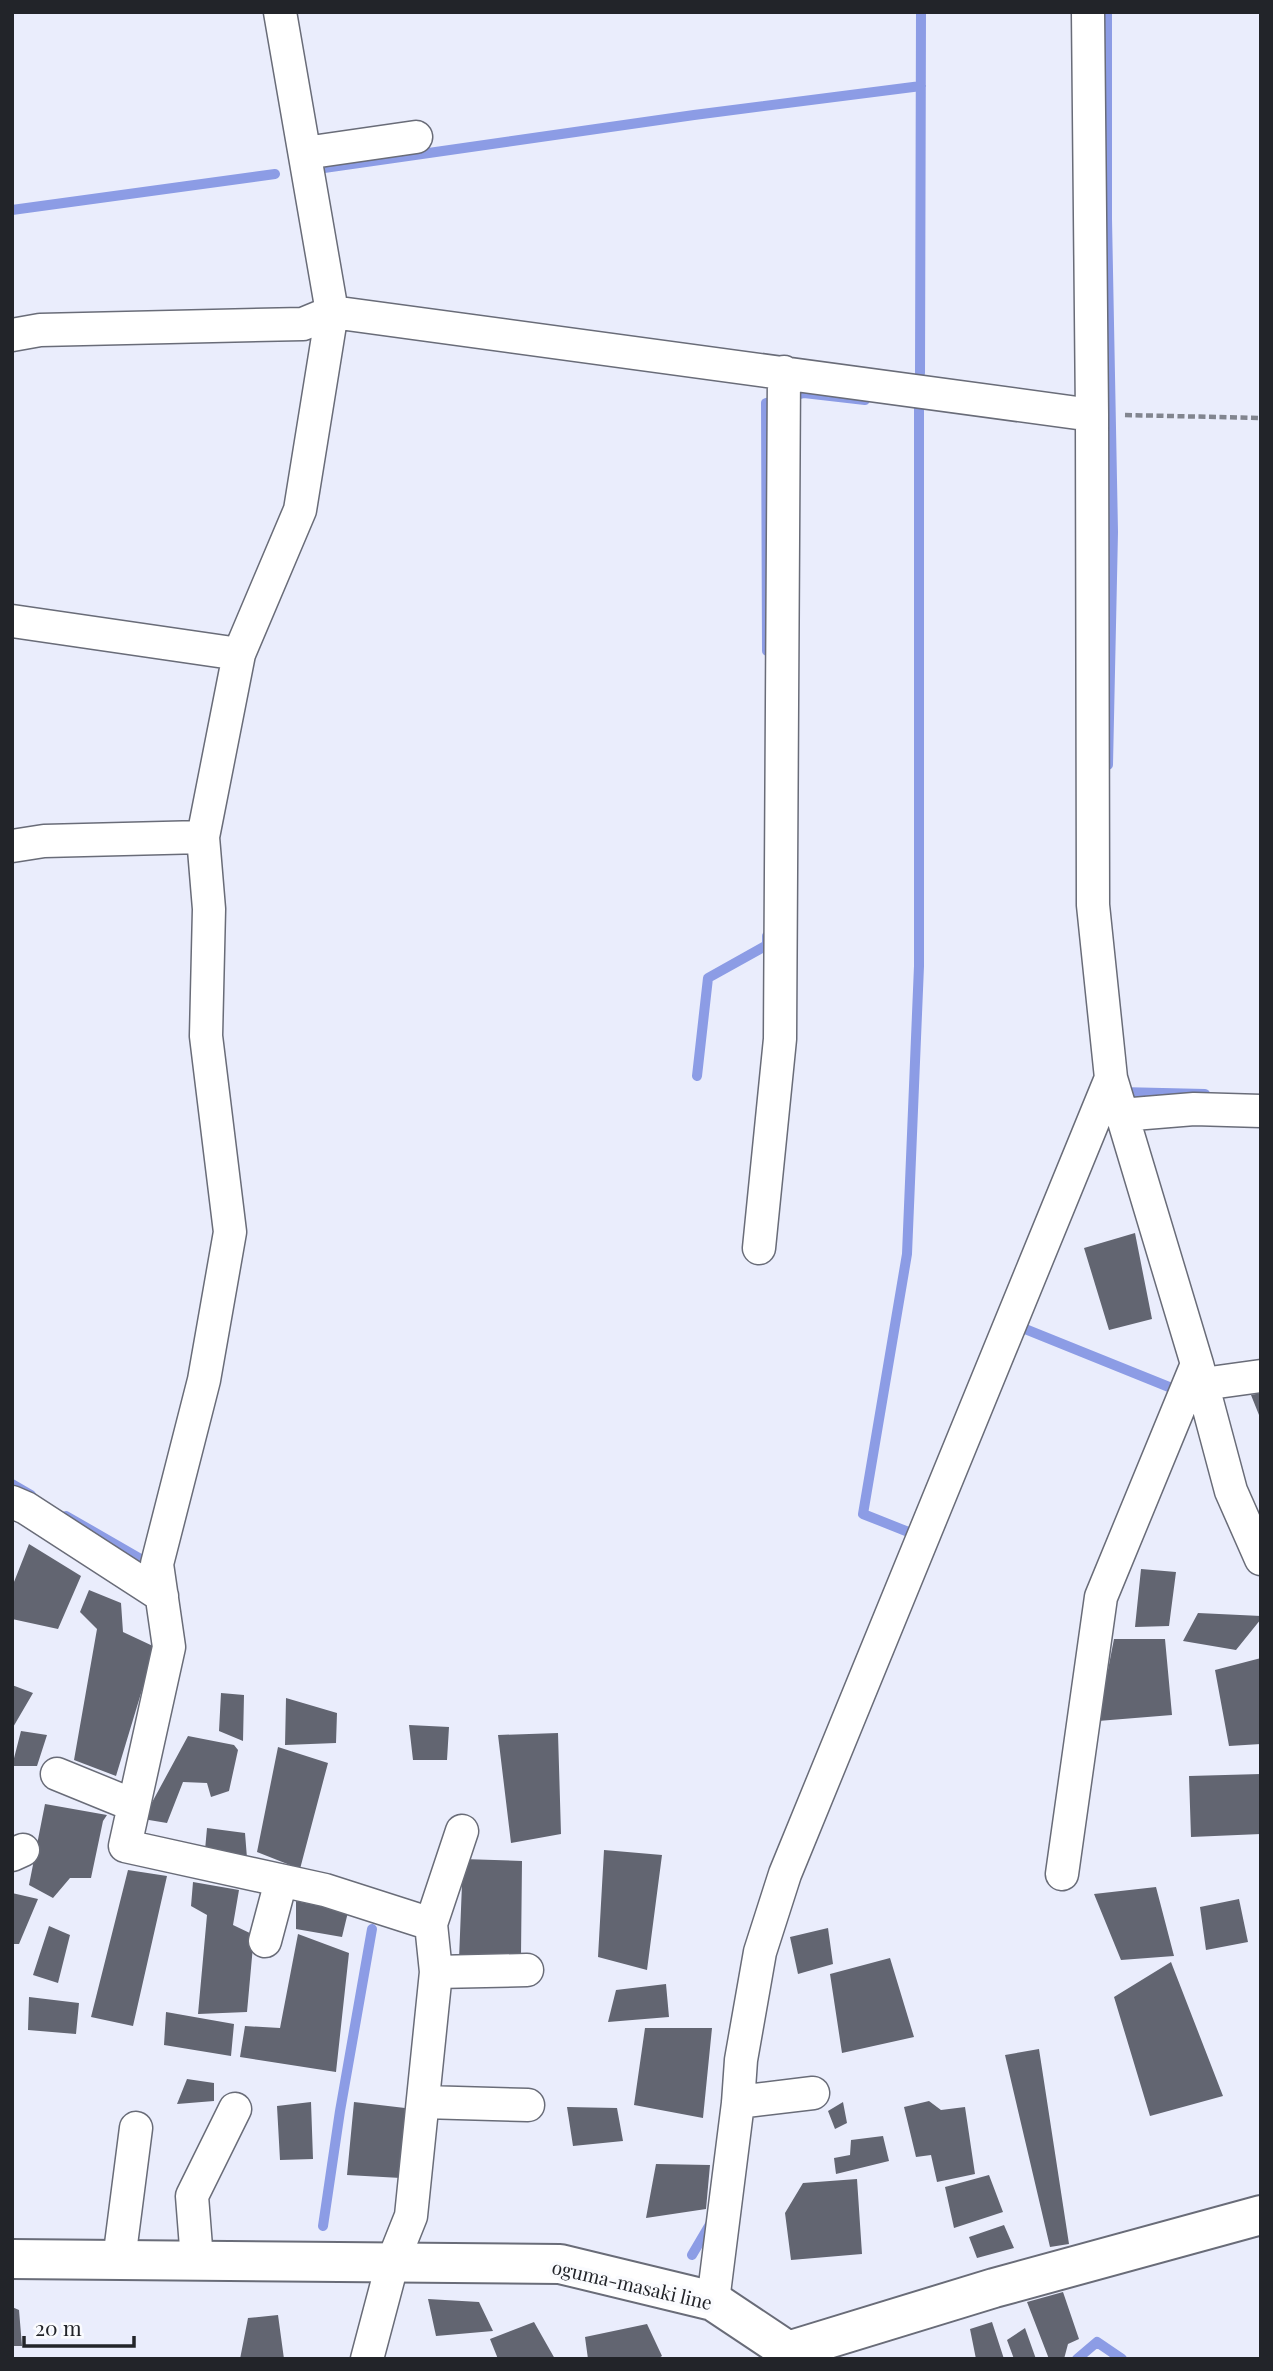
<svg xmlns="http://www.w3.org/2000/svg" width="1273" height="2371" font-family="'Playfair Display',serif">
<style>
.lines{fill:none;stroke-linecap:round;stroke-linejoin:round}
.stream{stroke:#8c9ce5;stroke-width:10}
.building{fill:#626571}
.street-casing{stroke:#696c78;stroke-width:35}
.secondary-casing{stroke:#696c78;stroke-width:42}
.path{stroke:#82858f;stroke-width:4.5;stroke-dasharray:7 3.5;stroke-linecap:butt}
.street{stroke:#fff;stroke-width:32}
.secondary{stroke:#fff;stroke-width:38}
.labels{text-anchor:middle;stroke-width:7;stroke-linejoin:round;paint-order:stroke}
.street-label{font-size:19px;fill:#222429;stroke:#fafbfe}
</style>
<rect width="100%" height="100%" fill="#eaedfc"/>
<g class="lines">
<path class="stream" d="M1107,12V219L1113,532L1108,765
M324,168L694,115L921,86
M12,210L275,174
M920,373L921,12
M767,651L766,403L804,393L865,400
M697,1076L708,978L767,945V936
M1120,1092L1205,1094
M1015,1325L1169,1387
M12,1484L31,1495
M66,1516L139,1558
M911,1533L863,1514L907,1254L919,966V403
M323,2226L340,2111L372,1929
M692,2255L712,2221
M1077,2359L1097,2342L1122,2359"/>
</g>
<path class="building" d="M1135,1233L1152,1319L1109,1330L1084,1248Z
M1261,1393V1420L1251,1395Z
M29,1544L81,1576L58,1629L12,1619V1587Z
M1141,1569L1176,1572L1169,1626L1135,1627Z
M89,1590L121,1603L123,1632L155,1647L116,1776L74,1760L97,1629L80,1612Z
M1198,1613L1261,1616V1619L1236,1650L1183,1641Z
M1114,1639H1165L1172,1715L1098,1721Z
M1261,1658V1744L1229,1746L1215,1670Z
M12,1685L33,1693L12,1729Z
M221,1693L244,1695L243,1741L219,1731Z
M286,1698L337,1713L336,1743L285,1745Z
M409,1725L449,1727L447,1760H413Z
M21,1731L47,1735L37,1766H12Z
M558,1733L561,1834L511,1843L498,1735Z
M188,1736L234,1745L238,1750L229,1791L211,1797L207,1783L183,1782L167,1823L143,1819Z
M278,1747L328,1763L300,1869L257,1852Z
M1261,1774V1834L1191,1837L1189,1776Z
M45,1804L107,1815L103,1821L91,1878H70L53,1898L29,1885Z
M207,1828L245,1833L247,1858L205,1850Z
M604,1850L662,1855L647,1970L598,1957Z
M463,1859L522,1861L521,1955L459,1959Z
M128,1870L167,1876L133,2026L91,2017Z
M193,1882L239,1890L233,1925L254,1935L247,2012L198,2014L207,1915L191,1906Z
M1156,1887L1174,1956L1121,1960L1094,1894Z
M12,1893L38,1899L19,1944H12Z
M1239,1899L1248,1942L1206,1950L1200,1907Z
M296,1901L348,1912L342,1937L296,1929Z
M49,1926L70,1935L58,1983L33,1975Z
M828,1928L833,1964L798,1974L790,1937Z
M298,1934L349,1953L336,2072L240,2057L245,2026L280,2028Z
M890,1958L914,2037L842,2053L830,1974Z
M1171,1962L1223,2096L1150,2116L1114,1997Z
M666,1984L669,2017L608,2022L616,1990Z
M29,1997L79,2003L76,2034L28,2030Z
M166,2012L234,2024L231,2056L164,2045Z
M645,2028H712L703,2118L634,2105Z
M1039,2049L1069,2244L1050,2247L1005,2055Z
M187,2079L214,2083V2101L177,2104Z
M929,2101L941,2110L965,2107L975,2174L937,2182L931,2155L916,2157L904,2107Z
M311,2102L313,2159L280,2160L277,2106Z
M354,2102L405,2108L401,2178L347,2175Z
M843,2102L847,2123L835,2129L828,2111Z
M567,2107L617,2108L623,2141L573,2146Z
M883,2136L889,2161L836,2174L834,2158L850,2155L851,2140Z
M656,2164L710,2165L706,2209L646,2218Z
M989,2175L1003,2212L954,2228L945,2187Z
M857,2179L862,2254L791,2260L785,2213L803,2183Z
M1004,2225L1014,2248L977,2258L969,2237Z
M1063,2292L1079,2339L1068,2344L1064,2359H1049L1027,2302Z
M428,2299L479,2302L493,2331L436,2336Z
M12,2307L19,2310L22,2346H12Z
M278,2315L284,2359H240L248,2318Z
M534,2322L555,2359H498L490,2339Z
M992,2322L1004,2359H976L970,2329Z
M647,2324L662,2356L657,2359H588L585,2337Z
M1025,2328L1036,2359H1014L1007,2340Z"/>
<g class="lines">
<defs>
<path id="street" d="M280,12L332,312L300,510L239,654L203,837L209,909L206,1036L230,1232L204,1380L157,1564L169,1647L125,1846L325,1890L431,1924L436,1972L411,2216L393,2261L367,2359
M1088,12L1092,415L1093,905L1111,1078L1197,1364L1231,1491L1261,1559
M305,153L416,137
M12,335L40,330L303,324L332,312L1092,415
M12,621L239,654
M12,846L44,841L203,837
M1121,1115L1194,1109L1261,1111
M759,1248L780,1039L784,372
M1203,1384L1261,1376
M12,1502L26,1508L162,1596
M57,1774L133,1805
M12,1855L23,1850
M1062,1874L1101,1597L1197,1364
M431,1924L462,1831
M265,1941L281,1881
M436,1972L527,1970
M423,2102L528,2105
M738,2102L813,2093
M119,2260L136,2128
M197,2260L192,2196L235,2109
M713,2301L738,2103L741,2060L760,1952L785,1874L1111,1078"/>
<path id="secondary" d="M12,2259L560,2264L713,2301L800,2359
M788,2351L994,2288L1261,2215"/>
</defs>
<use href="#street" class="street-casing"/>
<use href="#secondary" class="secondary-casing"/>
<path class="path" d="M1125,415L1261,418"/>
<use href="#street" class="street"/>
<use href="#secondary" class="secondary"/>
</g>
<g class="labels">
<g class="street-label">
<text transform="translate(632 2285) rotate(13)" y="7">oguma-masaki line</text>
</g>
</g>
<rect width="1273" height="2371" fill="none" stroke="#222429" stroke-width="28"/>
<path d="M24 2336v10h110v-10" fill="none" stroke="#222429" stroke-width="3.5"/>
<text x="35" y="2336" font-size="21" fill="#222429" stroke="#fafbfe" stroke-width="5" paint-order="stroke">20 m</text>
</svg>
